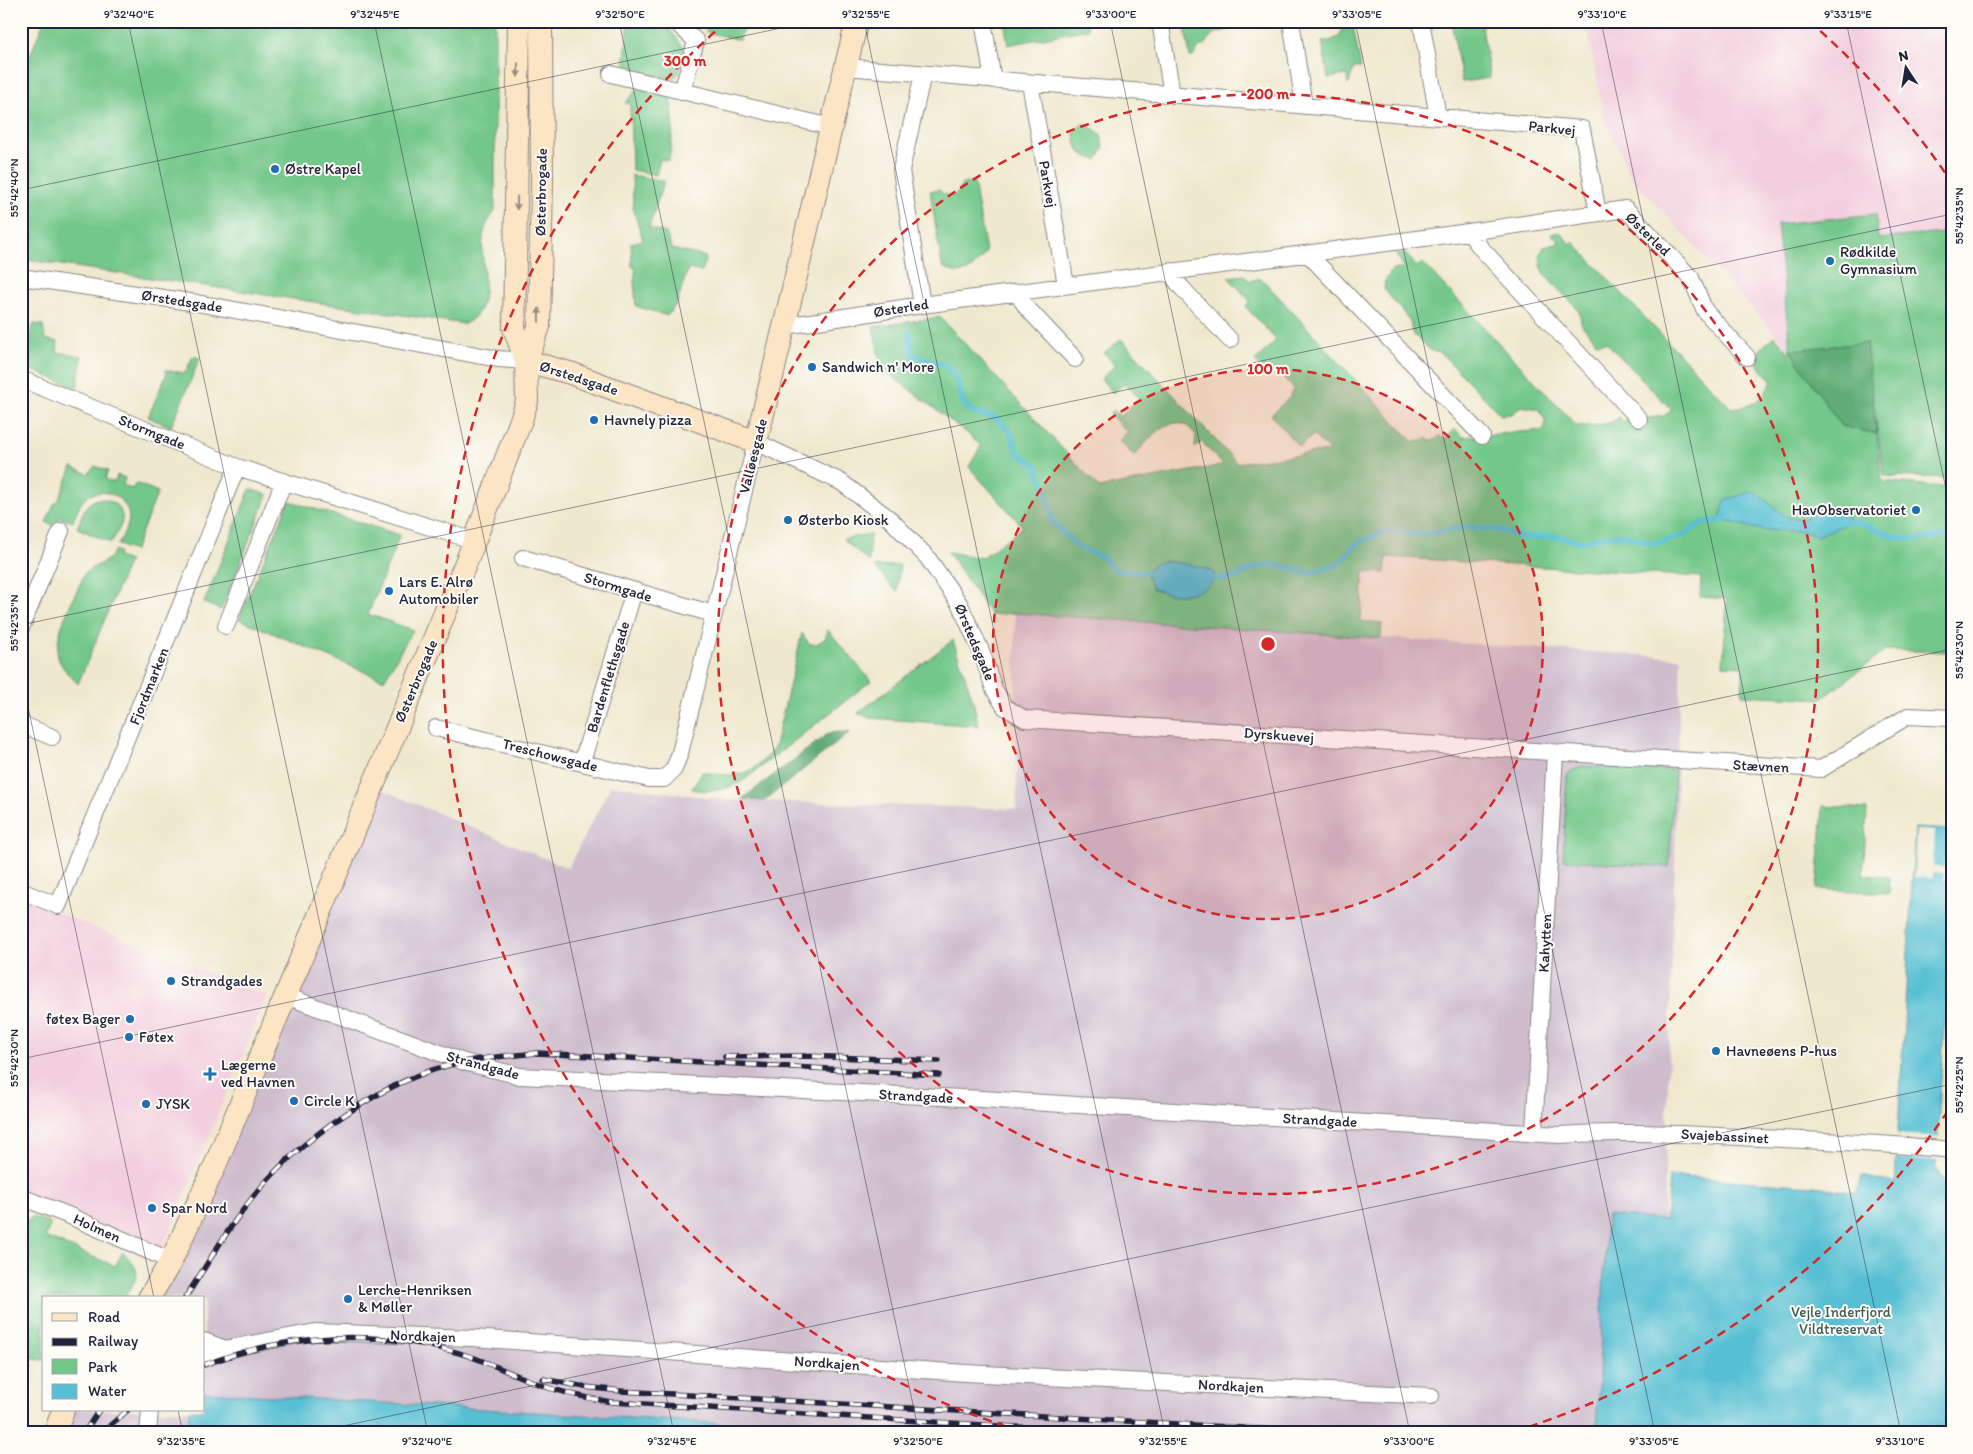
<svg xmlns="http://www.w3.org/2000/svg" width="1973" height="1454" font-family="Itim,sans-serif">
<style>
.built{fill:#f3cfde}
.industrial{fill:#cfbdce}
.green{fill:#73c78a;stroke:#4a7462}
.forest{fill:#5eac76;stroke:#406758}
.water{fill:#56bfd3;stroke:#3c7087}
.pier{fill:#f0e8ce}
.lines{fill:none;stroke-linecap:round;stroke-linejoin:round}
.stream{stroke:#56bfd3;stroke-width:5.5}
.street-casing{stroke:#898584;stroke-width:18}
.secondary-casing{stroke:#898584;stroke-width:24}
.street{stroke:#fff;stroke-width:16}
.secondary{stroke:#fce5c4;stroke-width:22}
.rail-casing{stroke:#22223b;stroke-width:5.5}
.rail{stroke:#fdfcf7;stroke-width:4;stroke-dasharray:11;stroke-linecap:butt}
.oneway{fill:#9a8d86}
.ticks{fill:none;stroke:#22223b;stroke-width:1;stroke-opacity:0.45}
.ring{fill:none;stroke:#d62828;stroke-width:2.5;stroke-dasharray:9 6}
.poi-dot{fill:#1f6fb2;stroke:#fdfcf7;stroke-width:2}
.labels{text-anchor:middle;stroke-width:4;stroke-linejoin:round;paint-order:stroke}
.street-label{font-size:15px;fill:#22223b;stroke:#fdfcf7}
.poi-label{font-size:15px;fill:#22223b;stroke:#fdfcf7;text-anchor:start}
.park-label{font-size:15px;fill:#3e5c57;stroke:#fdfcf7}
.centre{fill:#d62828;stroke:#fdfcf7;stroke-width:2.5}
.ring-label{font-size:15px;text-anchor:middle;font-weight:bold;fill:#d62828;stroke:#fdfcf7;stroke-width:4;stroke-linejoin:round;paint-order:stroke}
.neatline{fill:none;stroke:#22223b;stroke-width:2}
.ticks-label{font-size:12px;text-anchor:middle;fill:#22223b}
</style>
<rect width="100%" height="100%" fill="#fdfcf7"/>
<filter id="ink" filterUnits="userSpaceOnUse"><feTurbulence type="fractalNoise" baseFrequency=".02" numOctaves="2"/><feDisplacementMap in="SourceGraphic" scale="10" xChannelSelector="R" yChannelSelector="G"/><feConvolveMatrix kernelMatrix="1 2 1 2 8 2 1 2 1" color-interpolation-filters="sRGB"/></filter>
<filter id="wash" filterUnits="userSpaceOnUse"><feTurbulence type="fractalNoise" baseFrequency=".0096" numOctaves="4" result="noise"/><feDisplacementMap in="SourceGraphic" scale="20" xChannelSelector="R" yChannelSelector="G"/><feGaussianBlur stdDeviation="1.12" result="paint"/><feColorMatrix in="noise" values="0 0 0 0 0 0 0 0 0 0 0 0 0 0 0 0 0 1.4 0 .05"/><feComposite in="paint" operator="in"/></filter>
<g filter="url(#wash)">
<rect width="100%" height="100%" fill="#f0e8ce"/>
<path class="built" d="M1586,21H1952V478L1884,476L1866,343L1790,350L1632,178L1604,119Z
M21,898L267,996L157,1261L21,1208Z"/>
<path class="industrial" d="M1015,613L1681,658L1664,1214L1837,1230L1952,1410V1433H59L73,1410H204V1298H145L383,790L568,868L611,785L727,800L1017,809Z"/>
<path class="green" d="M44,21H495V211C492,216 487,222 485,228C475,257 500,309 464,324L21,259V78Z
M629,21H667V26L685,49C683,56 682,66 679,73C673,84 638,72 629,69L625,62V57Z
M708,21H745L740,40L706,32Z
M1004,21H1087L1088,29L1008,45Z
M1184,21H1226L1228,30L1212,34L1206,44L1199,47L1193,57H1190Z
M1343,21H1352L1361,68H1354L1348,85L1347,75L1328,78L1322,41H1329L1339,37L1343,28Z
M1451,21H1481L1490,78L1462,82Z
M639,88L668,95C678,109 671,145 669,161L660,159L656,175L632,170L630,104L625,103Z
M1084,123L1101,134L1103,149L1097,160C1079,155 1075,150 1074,131Z
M632,175L664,181L649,228L666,233L672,249L706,257L702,272L688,269L677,303L667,316L636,306L634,281L636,267H632L631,243L643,240L633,209Z
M974,182L986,252C973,269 963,281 942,266L930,191L939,190L945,195H955L959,192L962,184Z
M1876,214L1878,239L1952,232V478L1884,476L1872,393L1882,481L1952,488V584L1949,585L1945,652L1886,650L1822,699L1742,695L1743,666L1723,665L1727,599L1700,597L1701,577L1387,557L1385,573L1364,572L1361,621L1382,623L1381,638L1015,613L991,615L948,552L982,558L1023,527L969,467L981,446L967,433L881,368L873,327L940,317L1099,488L1223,465L1202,442L1195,448L1196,435C1173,405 1151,438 1134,456L1119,441L1127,432L1109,413L1114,410L1120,417L1139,398L1125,383L1113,393L1101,379L1115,365L1104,353L1121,339L1237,463L1330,451L1313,435L1299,447L1271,415L1291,396L1290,394L1294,389L1275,368L1267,374L1255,361L1276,340L1246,307L1250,301L1228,277L1244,275L1250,281L1261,278L1413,442L1422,441L1426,438L1430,441L1435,440L1439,436L1445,439L1455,429L1463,437L1544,430L1545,419L1538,409L1521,406L1512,414L1501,415L1441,353L1431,351L1412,333L1410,321L1384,289L1385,281L1392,270L1405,268L1396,255L1405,253L1417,267L1423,263L1577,426C1592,425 1608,427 1619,417L1623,421L1664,416L1672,410L1606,342L1597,343C1593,337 1586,331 1582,325C1580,320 1581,314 1578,310C1566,293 1528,271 1544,247L1557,244L1559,240L1551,234L1560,232L1570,244L1573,242L1731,408C1756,405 1759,404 1772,381C1750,358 1751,358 1774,336L1786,348L1787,353L1790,349L1777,224Z
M34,324L43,325L45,339L58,342L57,352L82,356L77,388L21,366V354Z
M193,356L200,358L171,427L148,417L167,373L165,370L185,373Z
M95,466L108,471L105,479L112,482L116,480L117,475L125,478L123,485L132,489L136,483L158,492L134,551L118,545C121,538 128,528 129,519C129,498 103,484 86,498C79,504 76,513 73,522L60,518L55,526L46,522L54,504L59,499L72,467L88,474Z
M250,489L268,495L221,610L204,603Z
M97,499C109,498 124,506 122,521C121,528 114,537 111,543L77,528C82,516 84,503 97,499Z
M289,501L400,535L368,614L413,630L384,680L239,619Z
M870,534L869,562L843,539Z
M115,550L119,552L118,557L129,561L78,684C71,677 61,668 58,657C53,634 76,594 85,573C97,563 107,565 115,550Z
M900,565L897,592L874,567Z
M828,630L871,681L743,781C726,790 710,793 692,789L702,772C738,778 753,777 775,746L802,633L809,644H816L825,639Z
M953,640L972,697L979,726L870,718L858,713Z
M1582,766L1675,770L1669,867L1563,860L1567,775L1571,771Z
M1823,806L1867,809L1863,875L1890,877L1889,893L1817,889Z
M34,1217L51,1224L45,1237L115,1266L123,1252C143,1274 139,1273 125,1298H44V1360L21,1358V1230L29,1219Z"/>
<path class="forest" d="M1866,343L1877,434L1841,426L1790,350Z
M839,732H850L764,801L742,799L829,733Z"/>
<path class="water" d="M1754,491L1788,518L1804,519L1825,506L1847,509L1848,523L1817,536C1798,527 1778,533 1758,529C1743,526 1735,521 1719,522L1725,500Z
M1164,561L1198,566L1213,572L1215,578C1203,598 1171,597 1152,588L1146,573L1153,565Z
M1915,828L1952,830V976H1947L1936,1167L1952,1199V1433H1596L1607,1215L1666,1220L1670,1176L1815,1186L1857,1193L1861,1176L1895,1183Z
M204,1392L876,1433H188L189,1410H204Z"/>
<path class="pier" d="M1916,830L1935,831L1933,867H1944L1945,861L1952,862V880H1944V873H1933V878L1914,877Z
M1894,1134L1940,1137L1939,1161L1893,1159Z"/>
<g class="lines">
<path class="stream" d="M909,333L912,355L947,366L956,377L964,405L975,413L996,418L1010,432L1018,453L1036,465L1048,496L1052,521L1076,546L1102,557L1115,570L1152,573
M1841,522C1865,520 1877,532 1897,537C1915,541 1934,537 1952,535
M1208,578L1229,579L1252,569L1273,564L1309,573L1338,565L1356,544L1383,532L1427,534L1465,527L1500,530L1524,538L1556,536L1582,542L1600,537L1623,535L1655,544L1684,535L1702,523L1725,520"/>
</g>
</g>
<g filter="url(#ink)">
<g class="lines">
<defs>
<path id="street" d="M679,21L680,26L696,41L682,92
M983,21L993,80
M1160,21L1172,95
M1291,21L1304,106
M1421,21L1438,117
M846,67L1582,129L1598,213
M611,74L831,127
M1030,83L1066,285
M1469,232L1480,247L1639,419
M1308,254L1482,436
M1169,271L1181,287L1230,340
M21,277L197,303L498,359L526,361
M1017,293L1027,308L1075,359
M922,305L901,170L923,74
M785,326L922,305L1469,232L1626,209L1691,278L1705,311L1747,357
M21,379L237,467L475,541
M523,558L713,614
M226,626L284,481
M21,628L61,531
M21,724L52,737
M436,728L649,779H664L674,769L680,753L756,442L841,482L891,520L927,557L959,603L982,653L994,689L1005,707L1025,719L1821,769L1908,716L1952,718
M582,762L634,591
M21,891L58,906L237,467
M286,996L464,1062L520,1076L982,1099L1559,1135C1626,1130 1694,1135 1761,1138C1825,1141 1889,1143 1952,1150
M1534,1133L1555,753
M21,1197L70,1216L171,1261
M204,1341L225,1349
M204,1357L225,1349L315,1332L472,1338L965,1373L1431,1396
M148,1433L150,1410"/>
<path id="secondary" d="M526,361L570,373L756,442C791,302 822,161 857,21
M526,361L539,327L542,182L541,21
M149,1298L171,1261L214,1168L469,555L521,420L527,401L526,361L514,328L519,21
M55,1433L63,1410"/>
</defs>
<use href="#street" class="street-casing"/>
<use href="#secondary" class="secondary-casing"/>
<use href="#street" class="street"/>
<use href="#secondary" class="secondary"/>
<defs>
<path id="rail" d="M725,1057L804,1056L939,1061
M185,1298C209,1262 230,1224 258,1191C302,1138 380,1084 446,1066C476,1058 506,1056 537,1053L939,1075
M204,1365C291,1332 383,1328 472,1357C499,1367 525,1380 553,1389C573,1395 592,1399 612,1402L1114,1433
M543,1379L585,1387L621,1391L1330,1433
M84,1433L99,1410
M101,1433L128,1410"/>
</defs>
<use href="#rail" class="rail-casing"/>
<use href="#rail" class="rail"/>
</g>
<defs><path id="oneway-solid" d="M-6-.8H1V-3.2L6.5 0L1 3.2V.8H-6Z" transform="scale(1.25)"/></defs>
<g class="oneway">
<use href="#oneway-solid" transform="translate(518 70) rotate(90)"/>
<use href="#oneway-solid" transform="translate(517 203) rotate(91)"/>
<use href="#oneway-solid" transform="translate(539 315) rotate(-89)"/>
</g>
</g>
<path class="ticks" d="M128,21L428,1433M374,21L674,1433M619,21L919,1433M864,21L1165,1433M1110,21L1410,1433M1355,21L1655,1433M1601,21L1901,1433M1846,21L1952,517M21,190L814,21M21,625L1952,214M21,674L154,1298M21,1059L1952,649M178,1410L183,1433M310,1433L1952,1084"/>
<circle cx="1268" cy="644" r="275" fill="#d62828" fill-opacity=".12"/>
<g class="ring">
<circle cx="1268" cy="644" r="275"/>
<circle cx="1268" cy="644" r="550"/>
<path d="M1948 1111A825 825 0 0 1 1516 1431M1020 1431A825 825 0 0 1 727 21M1809 21A825 825 0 0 1 1948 177"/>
</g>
<g class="poi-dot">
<circle cx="275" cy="169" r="5"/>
<circle cx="1830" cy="261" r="5"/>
<circle cx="812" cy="367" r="5"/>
<circle cx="594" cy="420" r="5"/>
<circle cx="1916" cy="510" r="5"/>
<circle cx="788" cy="520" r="5"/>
<circle cx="389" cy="591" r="5"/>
<circle cx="171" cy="981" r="5"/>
<circle cx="130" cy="1019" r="5"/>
<circle cx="129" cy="1037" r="5"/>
<circle cx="1716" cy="1051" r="5"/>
<path d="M207.5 1066.5h5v5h5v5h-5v5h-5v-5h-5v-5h5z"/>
<circle cx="294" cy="1101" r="5"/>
<circle cx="146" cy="1104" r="5"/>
<circle cx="152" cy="1208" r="5"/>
<circle cx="348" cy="1299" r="5"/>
</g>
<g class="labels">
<g class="street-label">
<text transform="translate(1552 128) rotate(6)" y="5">Parkvej</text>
<text transform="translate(1048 184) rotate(80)" y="5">Parkvej</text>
<text transform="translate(541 192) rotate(-89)" y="5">Østerbrogade</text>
<text transform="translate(1648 234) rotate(44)" y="5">Østerled</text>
<text transform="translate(182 301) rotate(9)" y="5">Ørstedsgade</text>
<text transform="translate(901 308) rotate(-9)" y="5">Østerled</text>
<text transform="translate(579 378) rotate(18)" y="5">Ørstedsgade</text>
<text transform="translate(152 432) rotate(22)" y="5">Stormgade</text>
<text transform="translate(753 456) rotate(-76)" y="5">Valløesgade</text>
<text transform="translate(618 587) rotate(17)" y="5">Stormgade</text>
<text transform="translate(975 642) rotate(67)" y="5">Ørstedsgade</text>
<text transform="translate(608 677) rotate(-73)" y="5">Bardenflethsgade</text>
<text transform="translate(416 681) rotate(-67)" y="5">Østerbrogade</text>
<text transform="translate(149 686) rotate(-68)" y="5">Fjordmarken</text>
<text transform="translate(1279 735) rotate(4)" y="5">Dyrskuevej</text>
<text transform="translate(550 755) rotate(14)" y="5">Treschowsgade</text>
<text transform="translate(1761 766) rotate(3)" y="5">Stævnen</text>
<text transform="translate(1545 943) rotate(-87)" y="5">Kahytten</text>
<text transform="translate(483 1065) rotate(15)" y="5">Strandgade</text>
<text transform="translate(916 1096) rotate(3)" y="5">Strandgade</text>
<text transform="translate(1320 1120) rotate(3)" y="5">Strandgade</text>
<text transform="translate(1725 1136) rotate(3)" y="5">Svajebassinet</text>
<text transform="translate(97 1228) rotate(24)" y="5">Holmen</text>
<text transform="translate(423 1336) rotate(2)" y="5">Nordkajen</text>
<text transform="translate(827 1363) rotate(4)" y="5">Nordkajen</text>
<text transform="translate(1231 1386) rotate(3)" y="5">Nordkajen</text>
</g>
<g class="poi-label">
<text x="285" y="174">Østre Kapel</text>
<text x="1840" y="257">Rødkilde<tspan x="1840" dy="17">Gymnasium</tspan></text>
<text x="822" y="372">Sandwich n' More</text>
<text x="604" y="425">Havnely pizza</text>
<text x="1906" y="515" text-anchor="end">HavObservatoriet</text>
<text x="798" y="525">Østerbo Kiosk</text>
<text x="399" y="587">Lars E. Alrø<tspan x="399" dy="17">Automobiler</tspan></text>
<text x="181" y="986">Strandgades</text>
<text x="120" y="1024" text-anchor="end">føtex Bager</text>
<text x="139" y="1042">Føtex</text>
<text x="1726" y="1056">Havneøens P-hus</text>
<text x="221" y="1070">Lægerne<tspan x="221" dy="17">ved Havnen</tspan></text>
<text x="304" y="1106">Circle K</text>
<text x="156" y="1109">JYSK</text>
<text x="162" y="1213">Spar Nord</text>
<text x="358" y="1295">Lerche-Henriksen<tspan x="358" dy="17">&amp; Møller</tspan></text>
</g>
<g class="park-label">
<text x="1841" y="1317">Vejle Inderfjord<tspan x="1841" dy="17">Vildtreservat</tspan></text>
</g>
</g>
<circle cx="1268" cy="644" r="8" class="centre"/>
<g class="ring-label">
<text x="685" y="66">300 m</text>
<text x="1268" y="99">200 m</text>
<text x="1268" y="374">100 m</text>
</g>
<rect width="1973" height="1454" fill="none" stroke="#fdfcf7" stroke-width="55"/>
<rect x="42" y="1296" width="162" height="115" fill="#fdfcf7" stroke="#a5a5ac"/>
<rect x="52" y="1313" width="25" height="8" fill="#fce5c4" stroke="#a5a5ac"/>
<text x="88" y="1322" font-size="15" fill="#22223b">Road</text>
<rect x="52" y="1338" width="25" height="8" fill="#22223b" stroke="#a5a5ac"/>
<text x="88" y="1346" font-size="15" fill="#22223b">Railway</text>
<rect x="52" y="1359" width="25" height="15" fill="#73c78a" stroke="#a5a5ac"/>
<text x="88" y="1372" font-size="15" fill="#22223b">Park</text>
<rect x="52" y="1384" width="25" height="15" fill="#56bfd3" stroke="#a5a5ac"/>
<text x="88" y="1396" font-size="15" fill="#22223b">Water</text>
<g transform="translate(1906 68) rotate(348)" stroke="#fdfcf7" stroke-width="4" paint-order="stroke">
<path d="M0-4L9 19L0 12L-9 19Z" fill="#22223b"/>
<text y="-8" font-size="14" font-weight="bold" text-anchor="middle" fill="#22223b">N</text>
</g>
<rect x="28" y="28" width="1918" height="1398" class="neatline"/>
<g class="ticks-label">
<text x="129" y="18">9°32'40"E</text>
<text x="375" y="18">9°32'45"E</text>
<text x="620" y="18">9°32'50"E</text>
<text x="866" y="18">9°32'55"E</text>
<text x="1111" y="18">9°33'00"E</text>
<text x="1357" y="18">9°33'05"E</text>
<text x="1602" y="18">9°33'10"E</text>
<text x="1848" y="18">9°33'15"E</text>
<text transform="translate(14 188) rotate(-90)" y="4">55°42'40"N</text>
<text transform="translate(1959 216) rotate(-90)" y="4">55°42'35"N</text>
<text transform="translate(14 623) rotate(-90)" y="4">55°42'35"N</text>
<text transform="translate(1959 650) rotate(-90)" y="4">55°42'30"N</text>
<text transform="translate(14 1058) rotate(-90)" y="4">55°42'30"N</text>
<text transform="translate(1959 1085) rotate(-90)" y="4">55°42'25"N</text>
<text x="181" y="1445">9°32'35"E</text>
<text x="427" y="1445">9°32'40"E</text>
<text x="672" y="1445">9°32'45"E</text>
<text x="918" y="1445">9°32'50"E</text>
<text x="1163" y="1445">9°32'55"E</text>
<text x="1409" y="1445">9°33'00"E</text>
<text x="1654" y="1445">9°33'05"E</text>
<text x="1900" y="1445">9°33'10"E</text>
</g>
</svg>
